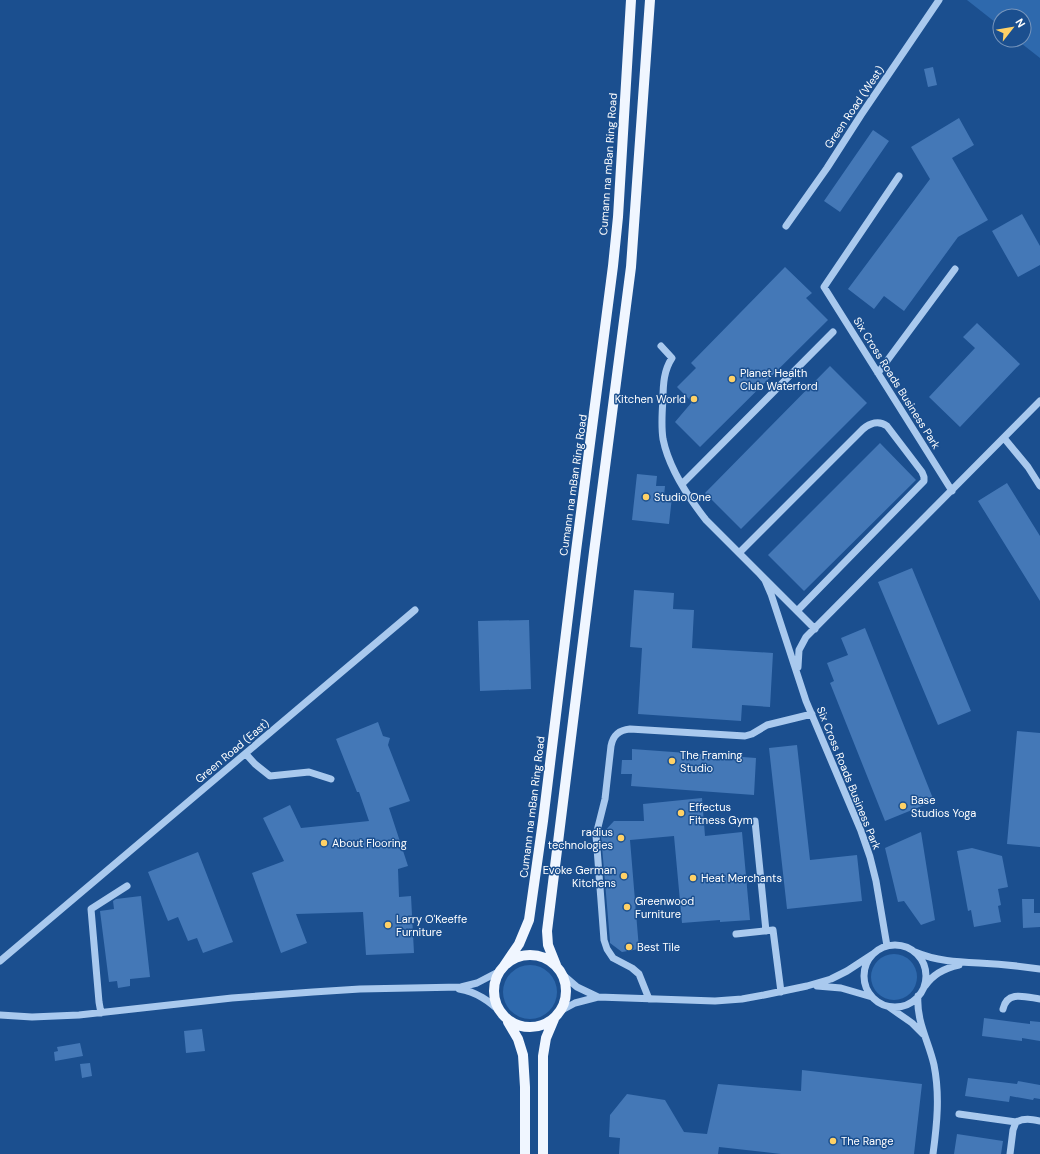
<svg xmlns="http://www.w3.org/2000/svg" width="1040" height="1154" font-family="'DM Sans',sans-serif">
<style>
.green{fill:#2e69ad}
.building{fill:#4478b7}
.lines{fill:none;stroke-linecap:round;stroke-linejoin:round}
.minor{stroke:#a9c9ee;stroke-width:7}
.major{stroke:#f0f6ff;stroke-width:10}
.poi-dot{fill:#ffd166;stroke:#1b4f8f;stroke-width:1.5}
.labels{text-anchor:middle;stroke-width:3;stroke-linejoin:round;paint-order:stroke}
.street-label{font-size:11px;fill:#fff;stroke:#1b4f8f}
.poi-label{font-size:11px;fill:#fff;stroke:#1b4f8f;text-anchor:start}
</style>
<rect width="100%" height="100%" fill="#1b4f8f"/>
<path class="green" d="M967,0H1040V58L1017,40H1024V16H1000V26Z
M871 977a23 23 0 1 1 46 0a23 23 0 1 1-46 0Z
M503 992a27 27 0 1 1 54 0a27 27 0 1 1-54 0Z"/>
<path class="building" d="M933,67L937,85L928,87L924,69Z
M959,118L974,145L952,158L988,220L958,237L904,311L884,296L874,309L848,289L930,179L911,147Z
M873,130L889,141L840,212L824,201Z
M1022,214L1040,246V265L1018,277L992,231Z
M785,267L812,293L806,298L828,320L700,447L675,422L692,402L677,387L696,368L691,363Z
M977,323L1020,364L960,427L929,397L975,348L963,337Z
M830,366L867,403L741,529L705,493Z
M880,443L916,480L804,591L768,555Z
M637,474L657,476L656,486H665L664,496L672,497L669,524L632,520Z
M1007,483L1040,536V601L978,501Z
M912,568L971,711L938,725L878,582Z
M634,590L674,593L673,609L694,610L692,648L773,653L770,707L742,705L741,721L638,714L642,648L630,647Z
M529,620L531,689L480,691L478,621Z
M865,628L934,801L885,821L830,683L834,681L827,663L848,655L841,638Z
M378,722L383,736L390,738L388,745L410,801L389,808L408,866L398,869L399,897L411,896L414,953L366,955L363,912L296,914L307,943L281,953L252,873L284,861L263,818L290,805L301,828L369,821L359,792H357L336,739Z
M1017,731L1040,733V847L1007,844Z
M797,745L810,860L857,855L862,901L787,909L769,748Z
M632,749L756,758L754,795L631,786L632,774H621L622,760H632Z
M702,798L705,836L742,832L750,920L720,922V920L682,923L674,836L630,840L639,949L622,952L610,943V941L601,835L614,821H644L643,804Z
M921,832L935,920L921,925L904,901L898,902L885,848Z
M972,848L1002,856L1008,887L998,889L1001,905L998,906L1001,922L974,927L971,910L968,911L957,851Z
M198,852L233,942L203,953L197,938L188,941L178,917L168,921L148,872Z
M141,896L150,977L130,979V986L118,988L117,981L109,982L100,911L114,909L113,901L116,899Z
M1022,899H1034V913H1040V927L1023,928Z
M984,1018L1030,1024V1021L1040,1022V1041L1022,1038V1041L982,1036Z
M202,1029L205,1051L186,1053L184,1031Z
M80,1043L83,1056L55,1061L54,1052L58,1051L57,1047Z
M90,1063L92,1076L82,1078L80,1064Z
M802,1070L922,1084L914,1154H781L719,1147L718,1154H619L620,1138L609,1137L610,1115L627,1094L665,1100L684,1132L707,1134L718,1084L801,1091Z
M968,1078L1017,1084L1018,1081L1040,1085V1099L1034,1098L1033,1100L1010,1096L1009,1102L965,1096Z
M957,1134L1003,1141L1001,1154H954Z"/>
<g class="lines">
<path class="minor" d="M899,176L824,287L952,491
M786,226L827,168L861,115L939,0
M661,346L672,358C664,370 663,384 663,399C662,412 661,426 663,439C669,469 688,497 706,520L815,629
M878,373L955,269
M1004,438L1028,467L1040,486
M682,484L833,332
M739,553L863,429C870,423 879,420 887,426L922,472L924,477V481L797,611
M759,573L765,580L771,594L806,701L861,831L870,857L876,881L887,946
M798,667L799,650L806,637L1040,401
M246,754L255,764L270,776L309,772L331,779
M755,821L766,931
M736,934L773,930L781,992
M864 976a31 31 0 1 1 62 0a31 31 0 1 1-62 0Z
M915,952C936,961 957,962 979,963C999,964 1020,966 1040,969
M0,961L415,610
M563,975L577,987L598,997
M817,986L841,988L872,997
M925,986C933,974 945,968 959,965
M459,989C477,992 489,1001 502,1013
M918,996C916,1021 929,1042 934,1065C940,1095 937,1124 933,1154
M649,999L639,974L632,968L613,958L607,949L604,940L596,835L605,799L611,746C613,735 619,730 630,729L745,736L752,734L767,725L812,714
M889,1007L912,1023L923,1034
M1003,1009C1007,990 1026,997 1040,999
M562,1010L575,1003L598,997L715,1001L742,999L764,995L807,986L831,979L847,971L873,954
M101,1013L99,1002L91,909L127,886
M0,1015L32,1017L79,1015L232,998L313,992L360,989L461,987L477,983L500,971
M959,1114L1016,1122
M1010,1154L1013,1130L1016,1122C1024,1118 1031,1119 1040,1121"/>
<path class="major" d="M494 991a36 36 0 1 1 72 0a36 36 0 1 1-72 0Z
M556,965L548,945L547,931L594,552L631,267L650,0
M504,966L519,944L529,920L543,821L576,551L613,266L618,217L631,0
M508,1022L518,1039L523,1055L525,1087V1154
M543,1154V1056L546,1038L554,1019"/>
</g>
<g class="poi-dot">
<circle cx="732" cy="379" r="4"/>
<circle cx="694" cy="399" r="4"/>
<circle cx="646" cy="497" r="4"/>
<circle cx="672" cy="761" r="4"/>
<circle cx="903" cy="806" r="4"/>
<circle cx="681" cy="813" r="4"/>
<circle cx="621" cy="838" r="4"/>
<circle cx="324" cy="843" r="4"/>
<circle cx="624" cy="876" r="4"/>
<circle cx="693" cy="878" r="4"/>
<circle cx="627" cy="907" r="4"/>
<circle cx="388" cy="925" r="4"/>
<circle cx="629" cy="947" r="4"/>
<circle cx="833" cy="1141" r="4"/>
</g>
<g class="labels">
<g class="street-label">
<text transform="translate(854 107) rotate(-56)" y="4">Green Road (West)</text>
<text transform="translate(608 164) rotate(-86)" y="4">Cumann na mBan Ring Road</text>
<text transform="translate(897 383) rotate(58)" y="4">Six Cross Roads Business Park</text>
<text transform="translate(573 485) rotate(-82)" y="4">Cumann na mBan Ring Road</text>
<text transform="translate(232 751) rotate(-40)" y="4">Green Road (East)</text>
<text transform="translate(849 778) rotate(68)" y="4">Six Cross Roads Business Park</text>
<text transform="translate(532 807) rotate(-83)" y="4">Cumann na mBan Ring Road</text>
</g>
<g class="poi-label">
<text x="740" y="377">Planet Health<tspan x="740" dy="13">Club Waterford</tspan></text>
<text x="686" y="403" text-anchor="end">Kitchen World</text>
<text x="654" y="501">Studio One</text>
<text x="680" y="759">The Framing<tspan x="680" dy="13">Studio</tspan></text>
<text x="911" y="804">Base<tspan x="911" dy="13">Studios Yoga</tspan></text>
<text x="689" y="811">Effectus<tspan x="689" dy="13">Fitness Gym</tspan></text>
<text x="613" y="836" text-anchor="end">radius<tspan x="613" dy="13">technologies</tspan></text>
<text x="332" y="847">About Flooring</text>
<text x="616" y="874" text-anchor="end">Evoke German<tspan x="616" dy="13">Kitchens</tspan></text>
<text x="701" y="882">Heat Merchants</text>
<text x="635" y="905">Greenwood<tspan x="635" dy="13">Furniture</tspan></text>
<text x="396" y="923">Larry O'Keeffe<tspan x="396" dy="13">Furniture</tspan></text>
<text x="637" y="951">Best Tile</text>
<text x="841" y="1145">The Range</text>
</g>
</g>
<g transform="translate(1012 28) rotate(59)"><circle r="19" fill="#1b4f8f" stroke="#7695bc"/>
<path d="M0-3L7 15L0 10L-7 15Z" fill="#ffd166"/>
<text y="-6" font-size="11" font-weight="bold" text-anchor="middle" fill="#ffffff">N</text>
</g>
</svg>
